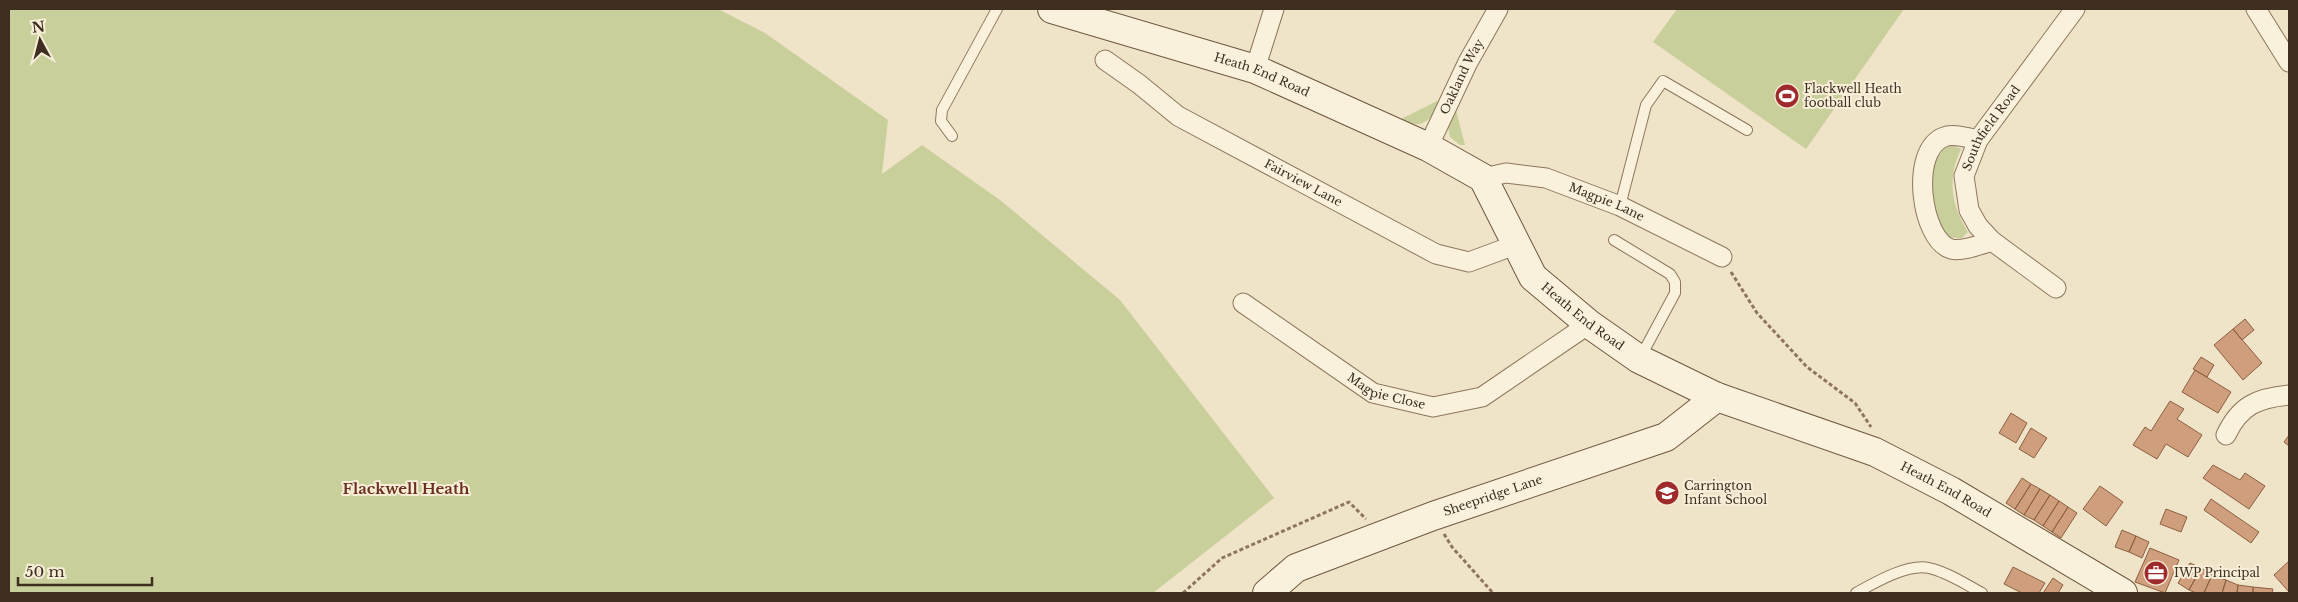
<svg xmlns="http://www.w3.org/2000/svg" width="2298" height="602" font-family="'Libre Baskerville',serif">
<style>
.green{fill:#c9cf9b}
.building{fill:#cf9f7d;stroke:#8d5f41}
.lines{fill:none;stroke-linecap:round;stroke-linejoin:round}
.lane-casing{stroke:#8d765c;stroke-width:12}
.street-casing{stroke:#8d765c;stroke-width:21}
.secondary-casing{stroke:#6f573f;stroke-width:30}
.path{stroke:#8d765c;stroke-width:3;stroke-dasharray:4 2.5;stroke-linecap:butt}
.lane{stroke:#faf1dc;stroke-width:10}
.street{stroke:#faf1dc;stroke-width:19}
.secondary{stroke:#faf1dc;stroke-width:28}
.labels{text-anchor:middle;stroke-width:4;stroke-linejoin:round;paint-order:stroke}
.street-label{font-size:12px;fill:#3d2e20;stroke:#f7eed8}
.poi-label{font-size:12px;fill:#3d2e20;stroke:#f7eed8;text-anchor:start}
.quarter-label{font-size:15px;font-weight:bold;fill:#6b2e1e;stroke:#f7eed8}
</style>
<rect width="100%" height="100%" fill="#f0e4c8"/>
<path class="green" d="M9,9H718L765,33L888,120L882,174L922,145L1000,200L1120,300L1274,498L1153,593H9Z
M1677,9H1904L1806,149L1653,42Z
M1439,100C1433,121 1420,131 1401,119Z
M1453,109L1456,110L1465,145H1460L1450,137L1448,126Z
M1952,145L1961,149C1947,178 1951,206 1968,232L1962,238C1955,238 1948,238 1943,234C1937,229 1937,220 1935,212C1931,190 1924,152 1952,145Z"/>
<path class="building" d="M2245,319L2254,330L2242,340L2233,329Z
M2233,329L2262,363L2243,380L2214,345Z
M2201,357L2214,365L2207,377L2193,369Z
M2195,370L2231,392L2218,413L2182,392Z
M2170,401L2184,409L2177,419L2202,435L2188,457L2166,444L2157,459L2133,445L2145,427L2151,431Z
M2011,413L2027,423L2016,443L1999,433Z
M2031,428L2047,438L2034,458L2019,449Z
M2289,435V446L2284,442Z
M2213,465L2240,480L2245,473L2265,486L2249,509L2203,478Z
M2022,478L2031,484L2015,509L2006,503Z
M2031,484L2040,489L2024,515L2015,509Z
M2100,486L2123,502L2106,526L2083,509Z
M2040,489L2050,495L2034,520L2024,515Z
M2050,495L2059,501L2043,526L2034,520Z
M2211,499L2259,532L2251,543L2204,510Z
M2059,501L2068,507L2052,532L2043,526Z
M2068,507L2077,513L2061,538L2052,532Z
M2166,509L2187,517L2181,532L2160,524Z
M2122,530L2136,536L2129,552L2115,547Z
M2136,536L2149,542L2142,558L2129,552Z
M2150,548L2179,560L2165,593L2135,582Z
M2289,561V592L2274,575Z
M2190,563L2201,568L2189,590L2178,583Z
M2013,567L2045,583L2039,593H2022L2004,584Z
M2201,568L2212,575L2204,593H2196L2189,590Z
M2212,575L2226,580L2222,593H2204Z
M2053,578L2063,585L2058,593H2043Z
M2226,580L2238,585L2237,593H2222Z
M2238,585L2253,587V593H2237Z
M2253,587L2273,589L2272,593H2253Z"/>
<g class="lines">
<defs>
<path id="lane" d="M952,136L941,121L942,110L997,9
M1620,206L1646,105L1663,81L1747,130
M1614,240L1670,274L1675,282V293L1640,358
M1856,593C1874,583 1908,563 1929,568C1947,572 1965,584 1982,593"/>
<g id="street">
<path d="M2256,9L2289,62"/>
<path id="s1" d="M1105,60L1139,84L1178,116L1436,254L1469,262L1515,245"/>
<path d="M1255,69L1274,9"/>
<path d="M1978,140C1969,138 1953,133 1944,137C1909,150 1921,240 1951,249C1963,252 1981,244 1992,241"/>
<path id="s2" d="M1428,147L1468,62L1498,9"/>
<path id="s3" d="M1483,178L1506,173L1546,178L1620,206L1722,257"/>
<path id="s4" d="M2056,288L1992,241L1978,226L1969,210L1964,176L1978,140L2075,9"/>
<path id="s5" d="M1243,303L1373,393L1433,407L1482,397L1589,324"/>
<path d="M2226,435C2240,405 2258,398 2289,395"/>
</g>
<g id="secondary">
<path id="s6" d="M1052,9L1255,69L1428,147L1483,178L1533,277L1589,324L1639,359L1717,397L1875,452L1951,491L2123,593"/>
<path id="s7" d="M1267,593L1296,568L1433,516L1666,437L1717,397"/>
</g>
</defs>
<use href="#lane" class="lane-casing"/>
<use href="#street" class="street-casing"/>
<use href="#secondary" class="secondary-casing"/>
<path class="path" d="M1731,272L1757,313L1807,367L1855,403L1871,427
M1444,534L1452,547L1493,593
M1183,593L1222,558L1349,502L1366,519"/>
<use href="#lane" class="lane"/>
<use href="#street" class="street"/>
<use href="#secondary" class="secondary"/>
</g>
<defs>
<symbol id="stadium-disc" viewBox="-11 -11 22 22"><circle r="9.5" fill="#9e2a2b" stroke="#f7eed8"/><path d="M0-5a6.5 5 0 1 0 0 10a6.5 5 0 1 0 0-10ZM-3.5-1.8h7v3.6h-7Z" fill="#fff"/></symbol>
<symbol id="school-disc" viewBox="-11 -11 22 22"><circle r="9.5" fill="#9e2a2b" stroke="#f7eed8"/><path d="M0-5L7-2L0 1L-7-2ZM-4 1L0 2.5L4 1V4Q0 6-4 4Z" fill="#fff"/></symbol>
<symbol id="office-disc" viewBox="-11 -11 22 22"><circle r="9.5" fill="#9e2a2b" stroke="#f7eed8"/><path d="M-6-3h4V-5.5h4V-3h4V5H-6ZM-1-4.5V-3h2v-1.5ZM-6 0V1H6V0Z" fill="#fff"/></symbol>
</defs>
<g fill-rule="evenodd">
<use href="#stadium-disc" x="1773" y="82" width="28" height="28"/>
<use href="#school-disc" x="1653" y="479" width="28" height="28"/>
<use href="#office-disc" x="2142" y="559" width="28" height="28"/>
</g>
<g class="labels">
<g class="street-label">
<text dy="4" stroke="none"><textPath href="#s6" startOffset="220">Heath End Road</textPath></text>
<text dy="4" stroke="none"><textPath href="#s2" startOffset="78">Oakland Way</textPath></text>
<text dy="4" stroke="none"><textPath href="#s4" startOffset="208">Southfield Road</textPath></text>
<text dy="4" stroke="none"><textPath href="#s1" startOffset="234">Fairview Lane</textPath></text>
<text dy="4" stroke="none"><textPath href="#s3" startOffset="129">Magpie Lane</textPath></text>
<text dy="4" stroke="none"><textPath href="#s6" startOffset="639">Heath End Road</textPath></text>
<text dy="4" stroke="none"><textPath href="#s5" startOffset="170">Magpie Close</textPath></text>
<text dy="4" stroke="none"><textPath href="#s6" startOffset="1044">Heath End Road</textPath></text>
<text dy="4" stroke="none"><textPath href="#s7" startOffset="248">Sheepridge Lane</textPath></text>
</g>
<g class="poi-label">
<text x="1804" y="93">Flackwell Heath<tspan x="1804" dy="14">football club</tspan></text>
<text x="1684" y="490">Carrington<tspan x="1684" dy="14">Infant School</tspan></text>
<text x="2174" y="577">IWP Principal</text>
</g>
<g class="quarter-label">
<text x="406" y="494">Flackwell Heath</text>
</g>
</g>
<rect width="2298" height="602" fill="none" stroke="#3d2e20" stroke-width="20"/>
<g transform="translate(40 40) rotate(353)" stroke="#f7eed8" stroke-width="4" paint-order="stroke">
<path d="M0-4L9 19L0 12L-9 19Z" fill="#3d2e20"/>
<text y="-8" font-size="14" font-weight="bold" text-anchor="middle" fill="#3d2e20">N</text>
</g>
<path d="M18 577v8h134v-8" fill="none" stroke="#3d2e20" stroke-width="2.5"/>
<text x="25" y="577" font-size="15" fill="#3d2e20" stroke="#f7eed8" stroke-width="4" paint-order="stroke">50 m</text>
</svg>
